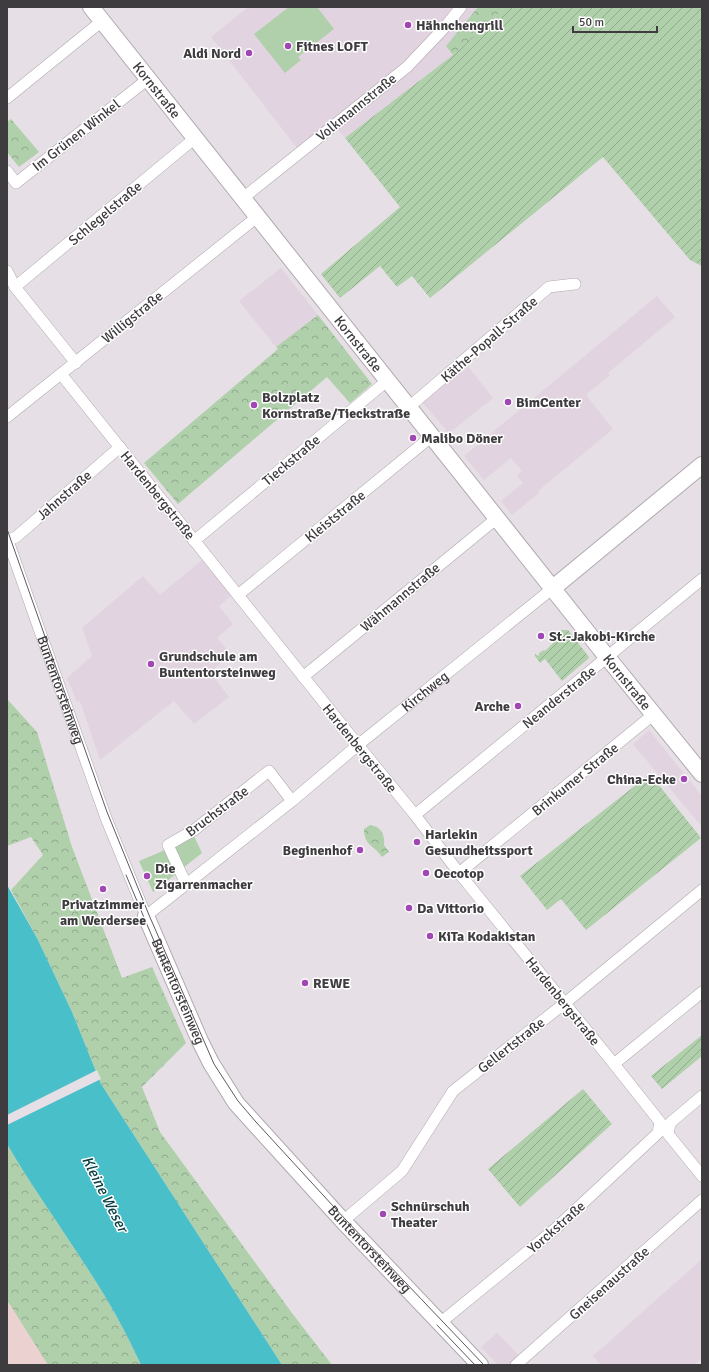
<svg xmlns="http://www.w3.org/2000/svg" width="709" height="1372" font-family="Signika,sans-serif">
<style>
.built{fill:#e1d3df}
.industrial{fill:#ebd1d0}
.grass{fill:#afd0aa}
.forest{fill:url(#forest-crowns)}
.garden{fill:url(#garden-furrows)}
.water{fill:#49bfca}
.pier{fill:#e7dfe6}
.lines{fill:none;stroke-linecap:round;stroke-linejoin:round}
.street-casing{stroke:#b0a9af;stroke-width:12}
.secondary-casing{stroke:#b0a9af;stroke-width:18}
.street{stroke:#fff;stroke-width:11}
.secondary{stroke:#fff;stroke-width:16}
.tram{stroke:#5e5a5e;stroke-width:1}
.poi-dot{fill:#a147b3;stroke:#fff;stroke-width:1.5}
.labels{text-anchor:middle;stroke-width:3;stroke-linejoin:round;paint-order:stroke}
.poi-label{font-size:14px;font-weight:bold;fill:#3f3c3f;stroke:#fff;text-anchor:start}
.street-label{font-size:14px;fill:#3f3c3f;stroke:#fff}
.water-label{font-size:15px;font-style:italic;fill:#084044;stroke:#fff}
</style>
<defs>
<pattern id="forest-crowns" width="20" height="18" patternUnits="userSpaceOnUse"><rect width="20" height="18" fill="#afd0aa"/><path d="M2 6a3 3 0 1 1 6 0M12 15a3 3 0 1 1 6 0" fill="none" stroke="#90aa8c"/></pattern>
<pattern id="garden-furrows" width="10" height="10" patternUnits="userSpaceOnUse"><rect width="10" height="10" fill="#afd0aa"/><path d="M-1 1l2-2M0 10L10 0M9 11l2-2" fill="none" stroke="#90aa8c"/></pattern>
</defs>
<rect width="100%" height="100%" fill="#e7dfe6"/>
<path class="built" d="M248,7H478L446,46L453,55L345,138L338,129L304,157L211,37Z
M281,268L318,315L276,347L239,301Z
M657,296L675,317L608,373L610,375L586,395L613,429L538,491L539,493L512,515L501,501L523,483L517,475L522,471L511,458L484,480L464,456Z
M467,365L493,398L449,433L422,402Z
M202,560L231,596L219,606L233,624L217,638L231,654L210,672L229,697L194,724L174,701L100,760L80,701L77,702L67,678L92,656L82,628L143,576L160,595Z
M649,730L702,796V827L633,744Z
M702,1259V1358L694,1365H601L593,1356Z
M497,1333L528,1365H498L481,1347Z"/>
<path class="industrial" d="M7,1300L48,1365H7Z"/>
<path class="grass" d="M289,7H317L334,29L298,57L301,60L285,73L254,34Z
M194,836L202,853L183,868L173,848Z
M165,850L176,874L153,892L139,861Z"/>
<path class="forest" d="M478,7H506L453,55L446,46Z
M11,119L39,152L19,167L7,152V122Z
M318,315L372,384L350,403L327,377L178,504L144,463L278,349L276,347Z
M7,699L37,732L72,847L122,978L152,967L186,1043L142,1087L160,1132L292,1313L332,1365H282L101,1084L72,1012L37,938L11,890L43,855L31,837L7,846Z
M370,825C381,826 385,835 384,845L389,852L382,857C374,845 364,846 364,829Z
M7,1144C33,1189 64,1231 91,1274C110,1303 127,1334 141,1365H48L7,1300Z"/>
<path class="garden" d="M506,7H702V266L690,260L603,157L430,298L412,276L397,287L380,266L340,298L321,274L400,207L345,138L453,55Z
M562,630H568L589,657L588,659L562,681L545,659L540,663L535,656V654L539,656V653L544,650L545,651L558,638H560L559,636L562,634L559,631Z
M650,774L701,838L586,930L561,899L547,910L520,876Z
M702,1035V1056L662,1089L651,1076Z
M583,1089L612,1124L520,1207L488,1169Z"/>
<path class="water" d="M7,885L37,938L72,1012L101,1084L282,1365H141C127,1334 110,1303 91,1274C64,1231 33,1189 7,1144Z"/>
<path class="pier" d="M97,1070L101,1079L7,1125V1115Z"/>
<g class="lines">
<defs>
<g id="street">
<path d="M7,98L102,21"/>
<path d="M7,171L16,183L148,79"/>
<path d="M243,198L407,67L445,27L461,7"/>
<path d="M7,271L15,287L76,363"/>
<path d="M15,287L195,138"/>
<path d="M61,374L358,745L415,815L459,873L614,1064L660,1122L658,1133L555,1229L440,1323"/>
<path d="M409,407L549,287L575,284"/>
<path d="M7,417L257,217"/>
<path id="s1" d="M7,538L106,818L146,916L292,801L358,745L553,588"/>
<path d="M8,540L16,537L120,447"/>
<path d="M194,541L388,380"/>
<path d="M238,595L432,436"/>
<path d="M303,677L497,518"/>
<path d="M415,815L702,579"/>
<path d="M459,873L654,714"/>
<path d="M186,884L168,845L194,830L269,771L292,801"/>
<path d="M614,1064L702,992"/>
<path d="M702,1096L670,1123L668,1134L702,1176"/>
<path d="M343,1221L402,1171L453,1091L565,1003L702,890"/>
<path d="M516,1365L702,1200"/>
</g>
<g id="secondary">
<path id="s2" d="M91,7L607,657L702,774"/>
<path d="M553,588L702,465"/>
<path id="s3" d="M146,916L200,1041L211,1063L236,1103L343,1221L480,1365"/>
</g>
</defs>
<use href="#street" class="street-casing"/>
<use href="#secondary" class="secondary-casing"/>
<use href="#street" class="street"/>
<use href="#secondary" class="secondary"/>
<path class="tram" d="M7,529L107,812L149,915L214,1064L238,1101L256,1122L345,1219L484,1365
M126,875L165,967
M437,1325L475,1365"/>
</g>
<g class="poi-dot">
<circle cx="408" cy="25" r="4"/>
<circle cx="288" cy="46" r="4"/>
<circle cx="249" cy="53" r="4"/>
<circle cx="508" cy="402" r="4"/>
<circle cx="254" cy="405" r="4"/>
<circle cx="413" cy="438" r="4"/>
<circle cx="541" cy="636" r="4"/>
<circle cx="151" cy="664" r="4"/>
<circle cx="518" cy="706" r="4"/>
<circle cx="684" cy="779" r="4"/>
<circle cx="417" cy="842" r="4"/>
<circle cx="360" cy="850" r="4"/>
<circle cx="426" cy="873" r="4"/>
<circle cx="147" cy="876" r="4"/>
<circle cx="103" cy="889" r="4"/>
<circle cx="409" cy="908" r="4"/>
<circle cx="430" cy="936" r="4"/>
<circle cx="305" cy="983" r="4"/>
<circle cx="383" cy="1214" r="4"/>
</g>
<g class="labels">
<g class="poi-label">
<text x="416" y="30">Hähnchengrill</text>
<text x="296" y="51">Fitnes LOFT</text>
<text x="241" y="58" text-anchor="end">Aldi Nord</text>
<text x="262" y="402">Bolzplatz<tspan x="262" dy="16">Kornstraße/Tieckstraße</tspan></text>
<text x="516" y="407">BimCenter</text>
<text x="421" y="443">Malibo Döner</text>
<text x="549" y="641">St.-Jakobi-Kirche</text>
<text x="159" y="661">Grundschule am<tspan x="159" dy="16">Buntentorsteinweg</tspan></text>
<text x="510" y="711" text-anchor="end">Arche</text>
<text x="676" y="784" text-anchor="end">China-Ecke</text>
<text x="425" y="839">Harlekin<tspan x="425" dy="16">Gesundheitssport</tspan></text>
<text x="352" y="855" text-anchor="end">Beginenhof</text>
<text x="155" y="873">Die<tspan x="155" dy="16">Zigarrenmacher</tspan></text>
<text x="434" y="878">Oecotop</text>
<text x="103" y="909" text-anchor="middle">Privatzimmer<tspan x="103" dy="16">am Werdersee</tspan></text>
<text x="417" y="913">Da Vittorio</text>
<text x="438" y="941">KiTa Kodakistan</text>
<text x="313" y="988">REWE</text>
<text x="391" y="1211">Schnürschuh<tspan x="391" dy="16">Theater</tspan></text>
</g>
<g class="street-label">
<text dy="5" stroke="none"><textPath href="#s2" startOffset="106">Kornstraße</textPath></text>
<text transform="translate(356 107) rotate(-39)" y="5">Volkmannstraße</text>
<text transform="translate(76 135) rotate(-38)" y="5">Im Grünen Winkel</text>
<text transform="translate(105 213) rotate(-40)" y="5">Schlegelstraße</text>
<text transform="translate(132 317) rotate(-39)" y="5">Willigstraße</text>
<text transform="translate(489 339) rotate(-41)" y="5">Käthe-Popall-Straße</text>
<text dy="5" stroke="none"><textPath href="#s2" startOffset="430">Kornstraße</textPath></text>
<text transform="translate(291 460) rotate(-40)" y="5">Tieckstraße</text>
<text transform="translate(64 495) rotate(-41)" y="5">Jahnstraße</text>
<text transform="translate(158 495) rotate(51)" y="5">Hardenbergstraße</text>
<text transform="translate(335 516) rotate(-39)" y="5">Kleiststraße</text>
<text transform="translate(400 597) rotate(-40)" y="5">Wähmannstraße</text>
<text dy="5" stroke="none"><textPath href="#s2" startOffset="862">Kornstraße</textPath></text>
<text dy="5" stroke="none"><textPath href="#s1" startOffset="161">Buntentorsteinweg</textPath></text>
<text dy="5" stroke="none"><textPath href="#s1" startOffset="761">Kirchweg</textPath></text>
<text transform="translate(559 697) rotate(-39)" y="5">Neanderstraße</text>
<text transform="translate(360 748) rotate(51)" y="5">Hardenbergstraße</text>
<text transform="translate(575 779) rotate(-39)" y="5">Brinkumer Straße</text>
<text transform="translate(217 811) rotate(-37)" y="5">Bruchstraße</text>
<text dy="5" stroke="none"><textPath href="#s3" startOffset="82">Buntentorsteinweg</textPath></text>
<text transform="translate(563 1001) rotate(51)" y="5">Hardenbergstraße</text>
<text transform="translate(511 1045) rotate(-38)" y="5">Gellertstraße</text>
<text transform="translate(556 1227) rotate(-41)" y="5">Yorckstraße</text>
<text dy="5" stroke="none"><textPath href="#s3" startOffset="406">Buntentorsteinweg</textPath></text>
<text transform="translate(609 1283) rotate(-42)" y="5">Gneisenaustraße</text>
</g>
<g class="water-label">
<text transform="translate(105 1194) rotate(63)" y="5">Kleine Weser</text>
</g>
</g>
<rect width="709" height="1372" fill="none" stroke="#3f3c3f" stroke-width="16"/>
<path d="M573 26v6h84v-6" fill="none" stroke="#3f3c3f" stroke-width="2"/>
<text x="579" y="26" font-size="12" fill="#3f3c3f" stroke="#ffffff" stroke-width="3" paint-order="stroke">50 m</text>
</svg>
